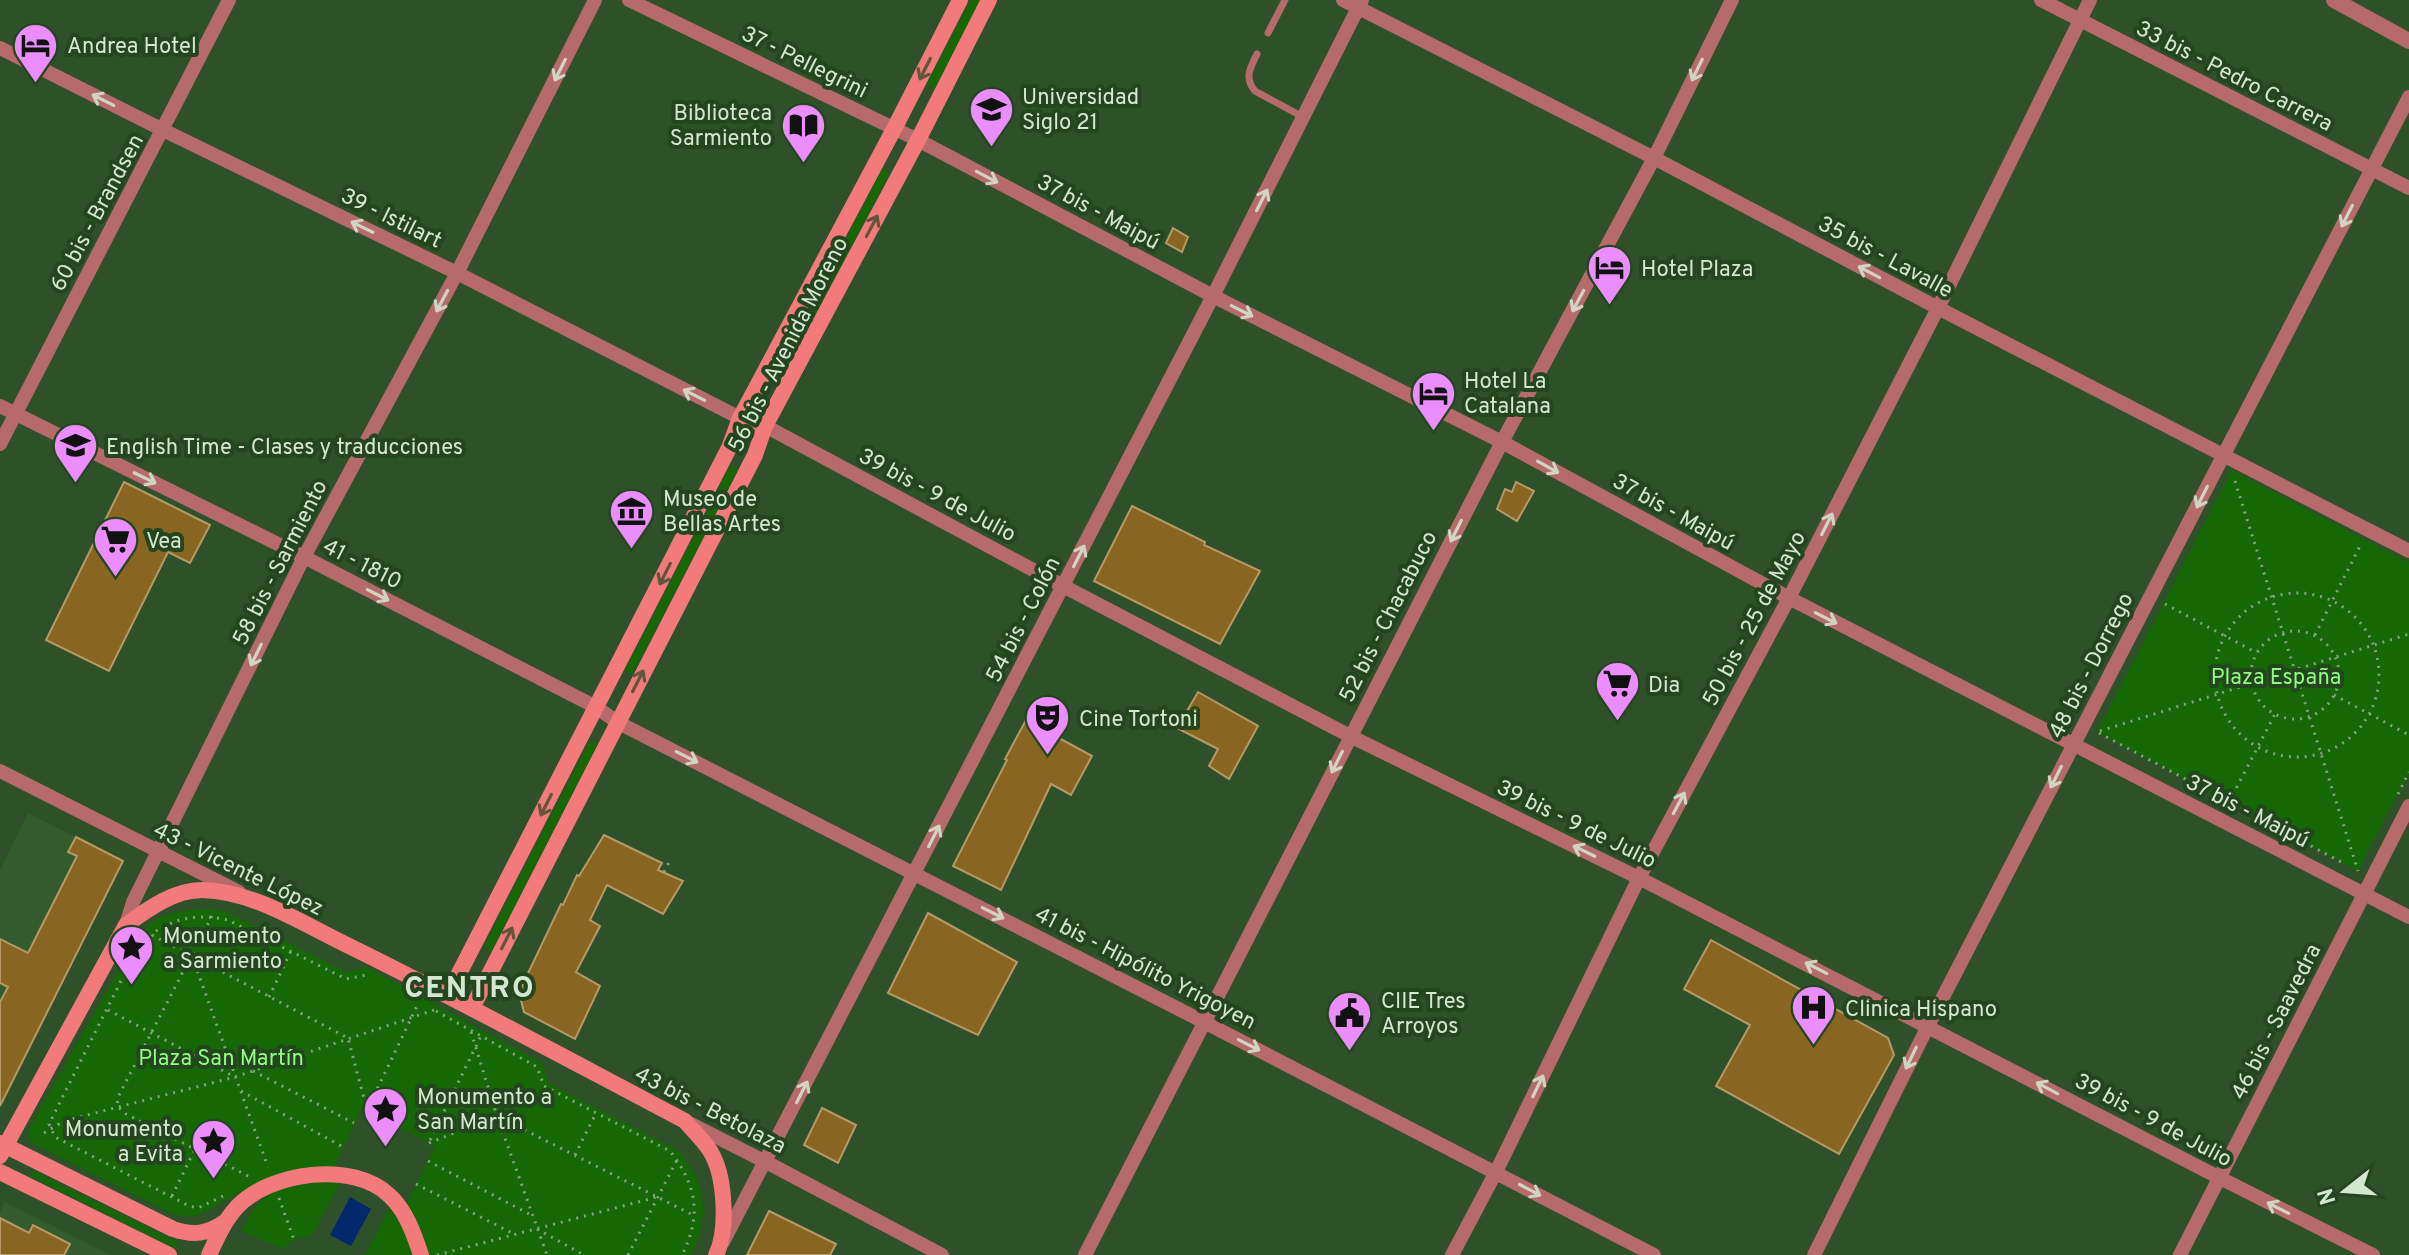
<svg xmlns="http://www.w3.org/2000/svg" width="2409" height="1255" font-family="Overpass,sans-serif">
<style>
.built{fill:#335b2d}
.green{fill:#166705}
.water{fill:#03286c}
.building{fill:#862;stroke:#b69966;stroke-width:2}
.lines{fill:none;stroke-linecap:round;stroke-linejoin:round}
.path{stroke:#87a283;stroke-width:3;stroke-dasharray:2 6;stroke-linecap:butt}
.service{stroke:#b66a69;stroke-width:7}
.minor{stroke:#b66a69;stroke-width:14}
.tertiary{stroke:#b66a69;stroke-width:16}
.secondary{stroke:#f27a7b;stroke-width:16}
.oneway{stroke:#62563a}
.oneway2{stroke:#d0d5c1}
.labels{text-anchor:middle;stroke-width:8;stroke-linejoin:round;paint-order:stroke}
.poi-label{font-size:22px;fill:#d4e8d0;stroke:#24461e;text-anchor:start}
.street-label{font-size:22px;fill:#d4e8d0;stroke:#24461e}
.park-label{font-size:22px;fill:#92fc82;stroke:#24461e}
.district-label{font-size:30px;font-weight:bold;letter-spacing:2px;fill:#d4e8d0;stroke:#24461e}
</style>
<rect width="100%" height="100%" fill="#2e5129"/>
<path class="built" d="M28,813L123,861L0,1107V870Z
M5,1202L111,1255H0V1212Z"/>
<path class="green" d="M971,0H980L934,89L927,85Z
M882,169L889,173L783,378L776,375Z
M731,465L738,469L632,674L625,671Z
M2232,470L2409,563V772L2358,871L2097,732Z
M590,741L597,745L491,951L484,947Z
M198,909L220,910L235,916L346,972L366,967L542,1063L549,1083L677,1150C707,1181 710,1217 691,1255H428L406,1205L435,1146L362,1108L334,1167L274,1177L249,1187L203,1213L192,1217L179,1216L169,1212L32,1143L28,1138L29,1129L136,939C155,915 170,913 198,909Z
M32,1171L178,1243L176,1248L30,1176Z
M325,1182L340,1183L312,1235L294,1240L282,1249L242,1231C246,1223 249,1215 254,1208C269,1187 302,1184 325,1182Z
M389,1209L399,1219L415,1255H365Z"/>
<path class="water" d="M350,1197L371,1209L351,1246L330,1235Z"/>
<path class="building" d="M1173,228L1188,237L1182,252L1166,243Z
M124,482L210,525L190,563L168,552L109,671L46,640Z
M1516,482L1534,491L1517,521L1497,509L1505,489L1512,492Z
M1132,506L1205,542L1204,545L1260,571L1220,644L1094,581Z
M1198,692L1258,726L1229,779L1209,766L1218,749L1177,728Z
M1026,720L1092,756L1071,795L1051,784L1001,890L953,866L1007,760L1005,759Z
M604,835L662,863L658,870L683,881L663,914L607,885L590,920L600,926L576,972L600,986L575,1039L524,1012L519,992L561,904L563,905L577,875L579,876Z
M76,837L123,861L0,1106V1002L8,987L0,983V939L28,953L77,856L68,852Z
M928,913L1017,962L978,1035L888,993Z
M1711,940L1888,1038L1894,1055L1839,1154L1716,1086L1750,1025L1684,989Z
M822,1108L856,1125L838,1163L804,1145Z
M769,1211L836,1244L830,1255H747Z
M0,1218L29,1233L33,1225L70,1244L64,1255H0Z"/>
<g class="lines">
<path class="path" d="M2235,481L2358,871
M2215 675a82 82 0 1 1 164 0a82 82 0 1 1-164 0Z
M2165,604L2257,653
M2251 675a44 44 0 1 1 88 0a44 44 0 1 1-88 0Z
M2315,635L2360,546
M2334,695L2409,735
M2100,731L2409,634
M2099,733L2343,863
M2398,794L2409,772
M2229,802L2275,714
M664,872L670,860
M212,916L118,1097L117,1106L126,1114L250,1177
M152,935L348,1038L367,1110
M192,956L268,1167
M269,997L291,951
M108,1010L235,1077
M436,1011L537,1067L544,1086L670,1151C697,1186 702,1215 682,1255
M471,1032L497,1116L547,1255
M253,1071L354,1123
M241,1091L343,1147
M367,1110L419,1002
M44,1133L64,1121L235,1077L434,1010
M430,1140L481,1036
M429,1143L497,1116L695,1216
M575,1155L596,1113
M428,1161L533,1216
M416,1184L512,1233
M172,1196L195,1149
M223,1196L198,1208L189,1206L55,1137L49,1124L138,947C162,920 193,912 228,920L346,979L366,975
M279,1198L294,1240
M537,1229L584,1255
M437,1255L657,1197
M628,1255L677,1160"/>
<path class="service" d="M1268,33L1285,0
M1257,54C1250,68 1244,78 1255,91L1303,117"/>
<path class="minor" d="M629,0L918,140L1213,296L1502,442L1789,598L2409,917
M1343,0L1654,158L1938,308L2409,551
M2041,0L2409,188
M0,48L163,130L457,273L740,418L765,426L1063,586L1350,736L1639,878L2220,1178L2373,1255
M0,406L304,557L596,707L617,722L1204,1022L1654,1255
M0,444L229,0
M0,771L239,892
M126,925L133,902L304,557L457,273L595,0
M691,1124L766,1162L942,1255
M723,1242L1213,296L1362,0
M1085,1255L1502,442L1654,158L1732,0
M1452,1255L1496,1172L1639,878L1789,598L1938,308L2090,0
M1814,1255L1928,1026L2409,97
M2180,1255L2409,806"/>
<path class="tertiary" d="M2334,0L2409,41"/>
<path class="secondary" d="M448,995L729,448L740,418L894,129L960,0
M472,1008L755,455L765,426L918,140L989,0
M0,1143L173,1229C194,1236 207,1234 225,1222
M0,1156L126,925C148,909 174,890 202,890C254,891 303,924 349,946C463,1002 573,1062 685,1121C694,1132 707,1143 713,1156C725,1180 728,1231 716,1255
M0,1172L169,1255
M209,1255C217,1238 224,1221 237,1207C270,1172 353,1160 390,1196C406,1211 414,1234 421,1255"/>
</g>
<defs><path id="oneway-shaft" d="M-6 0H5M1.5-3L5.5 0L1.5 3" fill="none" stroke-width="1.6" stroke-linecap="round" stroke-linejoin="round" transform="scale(2)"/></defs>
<g class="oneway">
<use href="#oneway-shaft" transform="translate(925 69) rotate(117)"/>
<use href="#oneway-shaft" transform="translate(872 226) rotate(-62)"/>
<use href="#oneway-shaft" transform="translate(665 574) rotate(117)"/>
<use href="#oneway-shaft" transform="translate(638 681) rotate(-63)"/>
<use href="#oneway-shaft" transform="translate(546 805) rotate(117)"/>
<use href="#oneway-shaft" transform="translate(507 938) rotate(-63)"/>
</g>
<g class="oneway2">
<use href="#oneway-shaft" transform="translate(560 70) rotate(117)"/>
<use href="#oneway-shaft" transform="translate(1697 70) rotate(116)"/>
<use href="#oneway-shaft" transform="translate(103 100) rotate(-153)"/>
<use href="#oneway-shaft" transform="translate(987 177) rotate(28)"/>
<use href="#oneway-shaft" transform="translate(1262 200) rotate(-63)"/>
<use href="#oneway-shaft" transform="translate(2347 216) rotate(117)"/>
<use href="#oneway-shaft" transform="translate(362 227) rotate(-154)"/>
<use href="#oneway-shaft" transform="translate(1869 272) rotate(-152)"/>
<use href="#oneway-shaft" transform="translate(442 301) rotate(118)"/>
<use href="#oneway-shaft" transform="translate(1578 301) rotate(118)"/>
<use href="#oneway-shaft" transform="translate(1242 311) rotate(27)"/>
<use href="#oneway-shaft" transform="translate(694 395) rotate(-153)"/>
<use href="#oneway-shaft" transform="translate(1548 467) rotate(29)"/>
<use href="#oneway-shaft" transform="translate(145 478) rotate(26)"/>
<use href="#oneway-shaft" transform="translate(2202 497) rotate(117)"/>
<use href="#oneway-shaft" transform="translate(1827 524) rotate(-63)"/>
<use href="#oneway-shaft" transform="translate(1456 531) rotate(117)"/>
<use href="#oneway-shaft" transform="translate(1079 556) rotate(-63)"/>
<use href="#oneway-shaft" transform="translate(378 595) rotate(27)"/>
<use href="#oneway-shaft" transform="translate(1826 618) rotate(27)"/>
<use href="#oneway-shaft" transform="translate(256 655) rotate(116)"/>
<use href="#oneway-shaft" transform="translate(687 757) rotate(27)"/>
<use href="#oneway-shaft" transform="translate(1337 762) rotate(117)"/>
<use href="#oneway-shaft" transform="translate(2056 777) rotate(117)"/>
<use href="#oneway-shaft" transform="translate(1679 803) rotate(-62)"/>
<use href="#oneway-shaft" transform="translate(934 836) rotate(-63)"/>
<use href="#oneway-shaft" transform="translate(1584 851) rotate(-154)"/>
<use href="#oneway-shaft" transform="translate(993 913) rotate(27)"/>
<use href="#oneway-shaft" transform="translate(1816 968) rotate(-153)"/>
<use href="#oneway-shaft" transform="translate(1249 1045) rotate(27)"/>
<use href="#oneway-shaft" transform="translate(1911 1058) rotate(116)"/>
<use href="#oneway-shaft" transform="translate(1538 1086) rotate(-64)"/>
<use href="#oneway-shaft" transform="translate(2047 1088) rotate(-152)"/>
<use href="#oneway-shaft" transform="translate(802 1092) rotate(-63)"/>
<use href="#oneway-shaft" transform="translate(1530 1190) rotate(28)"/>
<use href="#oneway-shaft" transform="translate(2278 1208) rotate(-153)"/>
</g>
<defs>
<symbol id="hotel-pin" viewBox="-11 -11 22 30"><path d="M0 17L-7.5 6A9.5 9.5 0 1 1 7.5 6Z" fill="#eb8dfc" stroke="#24461e"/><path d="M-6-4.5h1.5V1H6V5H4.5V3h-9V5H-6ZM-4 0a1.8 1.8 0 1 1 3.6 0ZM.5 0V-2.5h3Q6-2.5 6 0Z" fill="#111"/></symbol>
<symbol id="university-pin" viewBox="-11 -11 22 30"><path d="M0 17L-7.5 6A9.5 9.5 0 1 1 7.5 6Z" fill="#eb8dfc" stroke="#24461e"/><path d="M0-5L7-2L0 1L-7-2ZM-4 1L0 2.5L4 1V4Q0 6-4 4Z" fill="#111"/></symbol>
<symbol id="library-pin" viewBox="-11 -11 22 30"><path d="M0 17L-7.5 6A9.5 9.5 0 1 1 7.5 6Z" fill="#eb8dfc" stroke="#24461e"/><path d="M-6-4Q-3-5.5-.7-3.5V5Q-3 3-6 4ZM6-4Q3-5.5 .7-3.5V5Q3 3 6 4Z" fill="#111"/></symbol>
<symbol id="school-pin" viewBox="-11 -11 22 30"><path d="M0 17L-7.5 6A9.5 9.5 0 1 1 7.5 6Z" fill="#eb8dfc" stroke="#24461e"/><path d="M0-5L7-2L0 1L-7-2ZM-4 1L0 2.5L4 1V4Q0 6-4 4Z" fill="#111"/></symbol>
<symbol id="museum-pin" viewBox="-11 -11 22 30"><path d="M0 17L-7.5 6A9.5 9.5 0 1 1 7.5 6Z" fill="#eb8dfc" stroke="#24461e"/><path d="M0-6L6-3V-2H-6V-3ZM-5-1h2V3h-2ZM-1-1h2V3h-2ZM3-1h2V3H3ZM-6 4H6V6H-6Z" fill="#111"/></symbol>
<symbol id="supermarket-pin" viewBox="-11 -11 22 30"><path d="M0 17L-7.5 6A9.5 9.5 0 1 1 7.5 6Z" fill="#eb8dfc" stroke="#24461e"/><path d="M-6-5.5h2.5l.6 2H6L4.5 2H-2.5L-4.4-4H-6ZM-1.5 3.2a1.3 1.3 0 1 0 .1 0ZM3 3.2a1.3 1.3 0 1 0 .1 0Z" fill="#111"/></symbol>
<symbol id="theatre-pin" viewBox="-11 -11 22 30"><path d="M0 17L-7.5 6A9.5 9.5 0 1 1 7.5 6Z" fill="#eb8dfc" stroke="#24461e"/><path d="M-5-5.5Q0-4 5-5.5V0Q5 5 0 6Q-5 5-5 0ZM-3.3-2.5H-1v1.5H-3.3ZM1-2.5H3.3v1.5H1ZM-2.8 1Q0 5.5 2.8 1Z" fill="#111"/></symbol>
<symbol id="sight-pin" viewBox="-11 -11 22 30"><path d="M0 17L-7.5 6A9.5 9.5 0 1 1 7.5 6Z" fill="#eb8dfc" stroke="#24461e"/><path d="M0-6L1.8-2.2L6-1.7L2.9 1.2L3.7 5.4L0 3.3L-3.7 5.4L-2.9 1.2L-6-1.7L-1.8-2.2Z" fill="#111"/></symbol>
<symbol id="hospital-pin" viewBox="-11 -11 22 30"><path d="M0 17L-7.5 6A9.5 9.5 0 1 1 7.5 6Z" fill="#eb8dfc" stroke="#24461e"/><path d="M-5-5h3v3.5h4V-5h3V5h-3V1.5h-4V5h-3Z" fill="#111"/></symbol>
<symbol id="civic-pin" viewBox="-11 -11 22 30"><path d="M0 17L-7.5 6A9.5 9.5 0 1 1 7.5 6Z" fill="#eb8dfc" stroke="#24461e"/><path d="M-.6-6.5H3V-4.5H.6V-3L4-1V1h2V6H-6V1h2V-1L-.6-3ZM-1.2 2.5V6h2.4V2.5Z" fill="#111"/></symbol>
</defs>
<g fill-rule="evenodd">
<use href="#hotel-pin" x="10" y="20" width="51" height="69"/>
<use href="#university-pin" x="966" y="84" width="51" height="69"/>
<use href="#library-pin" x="778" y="100" width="51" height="69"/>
<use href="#hotel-pin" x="1584" y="242" width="51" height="69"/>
<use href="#hotel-pin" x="1408" y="368" width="51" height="69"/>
<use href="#school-pin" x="50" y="420" width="51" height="69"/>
<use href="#museum-pin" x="606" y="486" width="51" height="69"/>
<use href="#supermarket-pin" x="90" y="514" width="51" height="69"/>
<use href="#supermarket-pin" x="1592" y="658" width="51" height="69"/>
<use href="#theatre-pin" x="1022" y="692" width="51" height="69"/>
<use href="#sight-pin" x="106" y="922" width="51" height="69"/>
<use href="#hospital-pin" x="1788" y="982" width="51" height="69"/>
<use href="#civic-pin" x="1324" y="988" width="51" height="69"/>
<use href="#sight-pin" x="360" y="1084" width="51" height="69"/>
<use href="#sight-pin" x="188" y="1116" width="51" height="69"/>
</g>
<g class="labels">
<g class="poi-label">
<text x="67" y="53">Andrea Hotel</text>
<text x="1022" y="104">Universidad<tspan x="1022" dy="25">Siglo 21</tspan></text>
<text x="772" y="120" text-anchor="end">Biblioteca<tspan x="772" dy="25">Sarmiento</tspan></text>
<text x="1641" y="276">Hotel Plaza</text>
<text x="1464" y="388">Hotel La<tspan x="1464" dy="25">Catalana</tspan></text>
<text x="106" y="454">English Time - Clases y traducciones</text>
<text x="663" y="506">Museo de<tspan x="663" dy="25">Bellas Artes</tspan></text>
<text x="146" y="548">Vea</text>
<text x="1648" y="692">Dia</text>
<text x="1079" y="726">Cine Tortoni</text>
<text x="163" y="943">Monumento<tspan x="163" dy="25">a Sarmiento</tspan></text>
<text x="1381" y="1008">CIIE Tres<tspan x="1381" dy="25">Arroyos</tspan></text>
<text x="1845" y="1016">Clinica Hispano</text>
<text x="417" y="1104">Monumento a<tspan x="417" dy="25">San Martín</tspan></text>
<text x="183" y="1136" text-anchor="end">Monumento<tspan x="183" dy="25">a Evita</tspan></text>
</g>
<g class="street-label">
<text transform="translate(805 61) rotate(26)" y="8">37 - Pellegrini</text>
<text transform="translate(2235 75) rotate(27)" y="8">33 bis - Pedro Carrera</text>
<text transform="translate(1099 211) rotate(28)" y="8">37 bis - Maipú</text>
<text transform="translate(96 212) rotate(-62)" y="8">60 bis - Brandsen</text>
<text transform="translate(392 217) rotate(26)" y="8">39 - Istilart</text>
<text transform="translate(1886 256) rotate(28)" y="8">35 bis - Lavalle</text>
<text transform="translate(787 344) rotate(-63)" y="8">56 bis - Avenida Moreno</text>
<text transform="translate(938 494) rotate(28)" y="8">39 bis - 9 de Julio</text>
<text transform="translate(1674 511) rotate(29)" y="8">37 bis - Maipú</text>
<text transform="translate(279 562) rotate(-63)" y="8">58 bis - Sarmiento</text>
<text transform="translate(363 563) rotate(27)" y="8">41 - 1810</text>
<text transform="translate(1387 616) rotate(-63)" y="8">52 bis - Chacabuco</text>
<text transform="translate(1753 618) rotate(-62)" y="8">50 bis - 25 de Mayo</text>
<text transform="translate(1022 619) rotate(-63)" y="8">54 bis - Colón</text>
<text transform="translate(2090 665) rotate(-63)" y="8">48 bis - Dorrego</text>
<text transform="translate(2248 810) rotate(27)" y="8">37 bis - Maipú</text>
<text transform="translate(1577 823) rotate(26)" y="8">39 bis - 9 de Julio</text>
<text transform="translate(239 868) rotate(26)" y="8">43 - Vicente López</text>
<text transform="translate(1146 967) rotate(27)" y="8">41 bis - Hipólito Yrigoyen</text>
<text transform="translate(2275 1021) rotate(-63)" y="8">46 bis - Saavedra</text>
<text transform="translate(711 1109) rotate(27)" y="8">43 bis - Betolaza</text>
<text transform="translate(2154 1119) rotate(28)" y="8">39 bis - 9 de Julio</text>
</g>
<g class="park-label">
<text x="2276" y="684">Plaza España</text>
<text x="221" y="1065">Plaza San Martín</text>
</g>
<g class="district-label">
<text x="470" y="997">CENTRO</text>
</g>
</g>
<g transform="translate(2345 1191) rotate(253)" stroke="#24461e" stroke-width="6" paint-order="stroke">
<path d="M0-6L14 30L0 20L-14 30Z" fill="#d4e8d0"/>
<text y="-12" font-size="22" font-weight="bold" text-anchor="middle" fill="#d4e8d0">N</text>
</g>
</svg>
